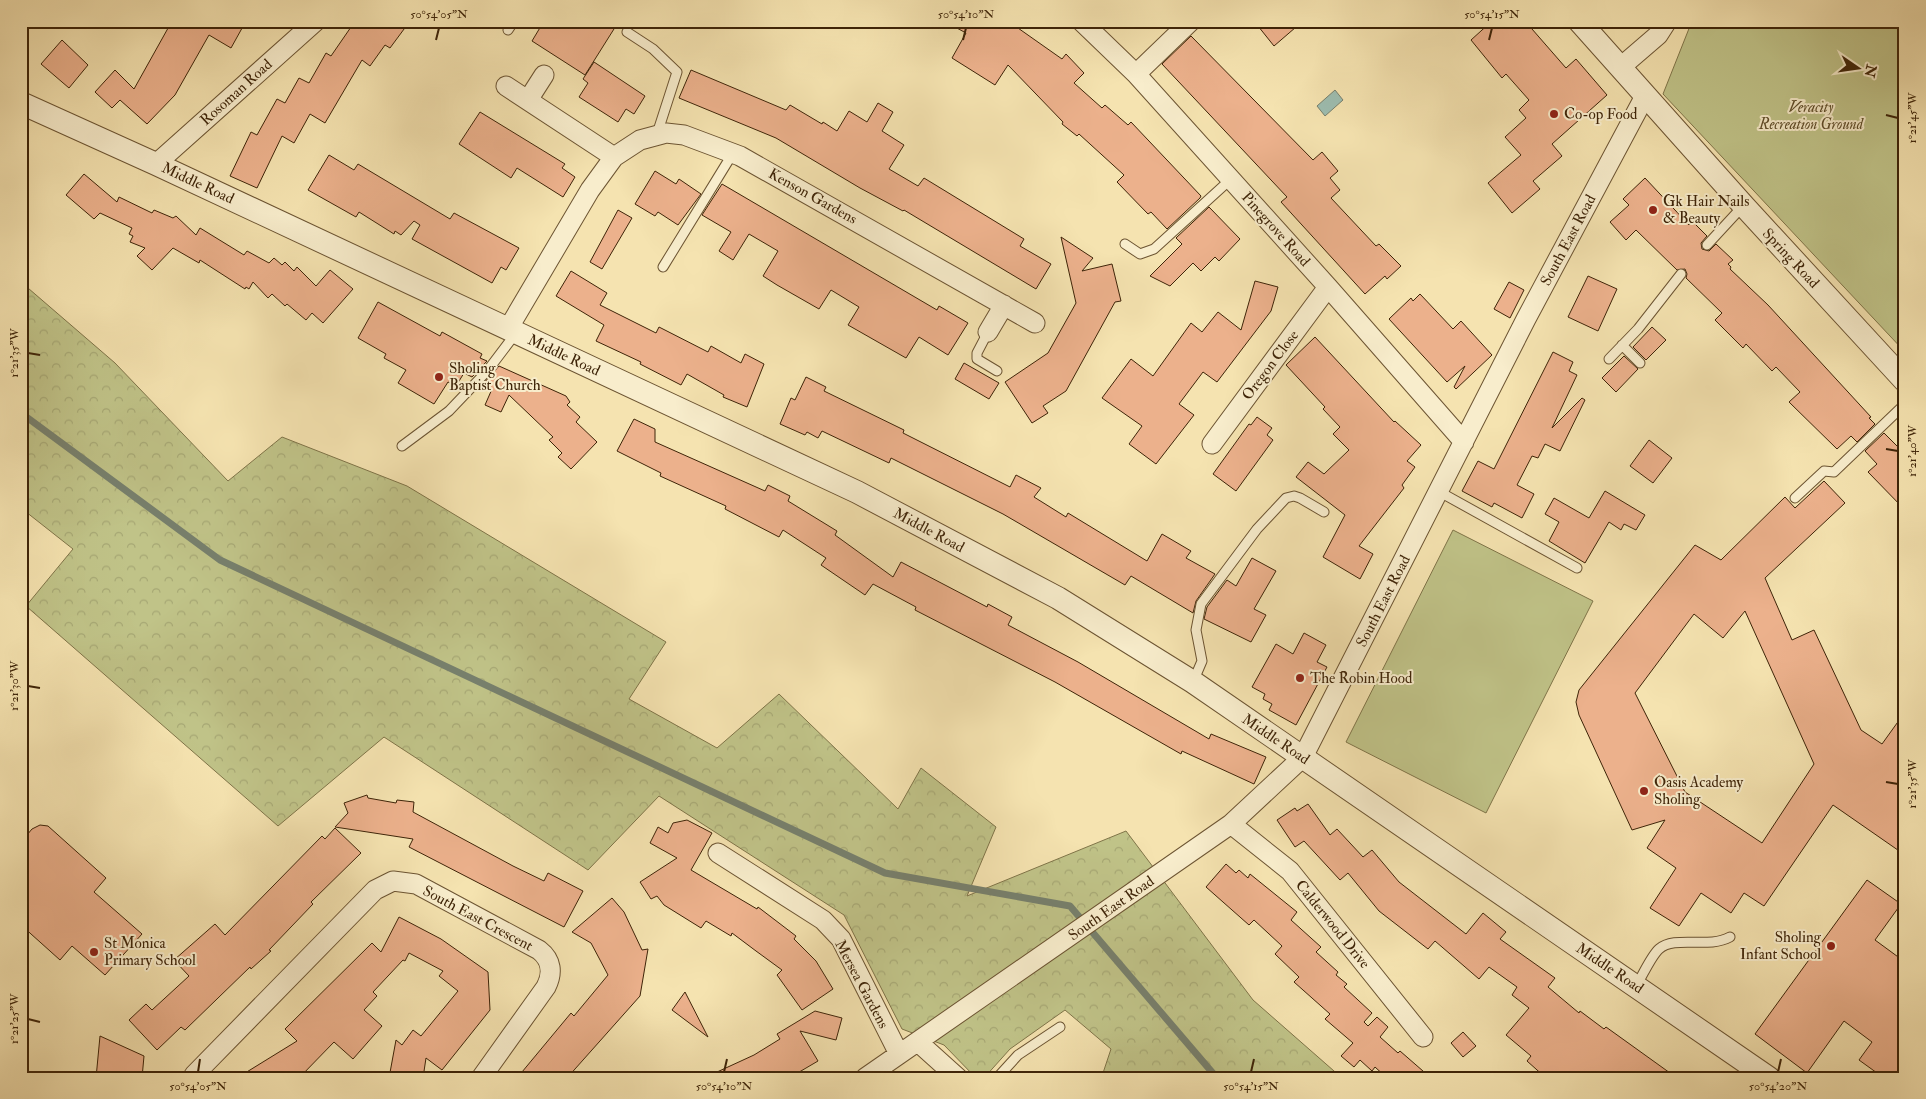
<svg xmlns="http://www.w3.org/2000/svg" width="1926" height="1099" font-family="'IM FELL Double Pica',serif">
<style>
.forest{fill:url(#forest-crowns);stroke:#7f7448}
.park{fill:#c0c388;stroke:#7f7448}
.water{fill:#9dbdb0;stroke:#77806d}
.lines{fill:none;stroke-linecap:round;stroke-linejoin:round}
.stream{stroke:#77806d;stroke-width:7}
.building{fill:#ecb18c;stroke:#3e2408;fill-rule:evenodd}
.service-casing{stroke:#6c5432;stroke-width:11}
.minor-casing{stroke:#6c5432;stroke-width:21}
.tertiary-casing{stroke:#6c5432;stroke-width:24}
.service{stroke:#f8edcc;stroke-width:9}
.minor{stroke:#f8edcc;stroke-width:19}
.tertiary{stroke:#f8edcc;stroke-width:22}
.ticks{fill:none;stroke:#3e2408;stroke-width:2}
.poi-dot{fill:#8f2418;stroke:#f8edcc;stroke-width:2}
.labels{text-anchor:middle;stroke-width:4;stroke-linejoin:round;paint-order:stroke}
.street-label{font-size:15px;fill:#3e2408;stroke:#f8edcc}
.park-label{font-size:15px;font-style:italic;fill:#5e4c28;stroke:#f8edcc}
.poi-label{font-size:15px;fill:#3e2408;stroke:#f8edcc;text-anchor:start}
.neatline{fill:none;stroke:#3e2408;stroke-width:2}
.ticks-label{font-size:12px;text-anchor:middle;fill:#3e2408}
</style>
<defs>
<pattern id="forest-crowns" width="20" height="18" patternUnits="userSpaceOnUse" patternTransform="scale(1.25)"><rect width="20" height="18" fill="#c0c388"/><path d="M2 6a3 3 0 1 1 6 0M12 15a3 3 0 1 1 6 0" fill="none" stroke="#a6a774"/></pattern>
</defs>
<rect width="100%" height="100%" fill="#f5e3b0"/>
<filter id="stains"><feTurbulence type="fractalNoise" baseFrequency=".004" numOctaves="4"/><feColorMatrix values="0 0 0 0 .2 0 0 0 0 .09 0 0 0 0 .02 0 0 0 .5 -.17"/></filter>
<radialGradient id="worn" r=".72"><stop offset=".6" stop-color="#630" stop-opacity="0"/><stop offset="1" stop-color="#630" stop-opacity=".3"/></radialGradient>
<path class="forest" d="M21,282L115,363L228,481L282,437L407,486L666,642L629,699L717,748L779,694L898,809L921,768L996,827L967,896L1126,831L1253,1000L1342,1078H1108L1103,1073L1111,1049L1065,1010L1010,1049L984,1078H976L944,1045L902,1029L844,915L659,796L588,870L384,737L278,826L26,606L73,549L21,508Z"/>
<path class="park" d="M1692,21H1905V352L1663,94Z
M1453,530L1593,601L1486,813L1346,742Z"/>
<path class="water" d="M1335,90L1343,100L1325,116L1317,106Z"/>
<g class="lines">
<path class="stream" d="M21,413L220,560L885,873L1070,906L1217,1078"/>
</g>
<path class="building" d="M172,21H246L231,48L209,35L175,95L147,124L120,100L112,108L95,92L115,70L134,89Z
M359,21H410L390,48L385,45L370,66L362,60L325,123L310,114L294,143L282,136L257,188L230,176L251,132L257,135L277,99L285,103L299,78L309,83L326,53L331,56L351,27L353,29Z
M544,21H619L585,75L532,41Z
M944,21H1008L1062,59L1066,54L1084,73L1074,83L1102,108L1105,105L1128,125L1131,122L1201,196L1200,198L1167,229L1151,212L1148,214L1117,182L1124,175L1079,134L1077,136L1062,124L1063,122L1008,65L995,85L952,58L966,33Z
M1254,21H1303L1274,46Z
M1492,21H1525L1566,68L1576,59L1607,95L1552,144L1562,156L1533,181L1540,189L1512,213L1488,183L1521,155L1505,137L1526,118L1519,110L1529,100L1506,74L1502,78L1471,40Z
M1191,36L1313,160L1322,152L1338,171L1330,178L1340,190L1331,198L1376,246L1379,244L1401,266L1387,279L1385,276L1365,294L1281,202L1287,197L1162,64Z
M62,40L88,65L69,88L41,64Z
M594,62L645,96L634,114L626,109L618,122L579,97L588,83L583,79Z
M691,70L786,110L790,105L822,124L823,122L837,131L849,111L867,122L878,103L893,112L882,131L904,145L889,169L918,186L924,178L1024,239L1020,246L1051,264L1036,289L904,210L903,211L860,188L776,138L679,98Z
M480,112L565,164L562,168L575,177L563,197L517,168L511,178L459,144Z
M329,155L354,170L358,164L450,219L454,213L519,248L506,270L501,267L492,283L412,239L420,225L414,221L401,235L395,231L394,234L359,212L356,217L308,190Z
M655,171L676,184L679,179L701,194L678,225L658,212L655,216L635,204Z
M84,174L117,202L119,197L152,213L154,210L173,218L176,216L196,235L200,228L244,255L247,251L269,263L274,258L282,265L285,262L294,271L297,267L316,286L330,270L353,289L323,323L312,313L306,320L287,304L285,306L272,294L268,298L253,282L249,289L246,287L245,289L200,260L199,263L173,248L152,270L137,256L145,248L130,242L133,236L129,234L132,228L100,213L94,219L66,195Z
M1645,178L1689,225L1692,221L1707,236L1701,243L1702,249L1709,251L1716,244L1733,260L1728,264L1731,267L1730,269L1768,305L1871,417L1869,418L1875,424L1857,442L1851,436L1837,449L1789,402L1800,392L1776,367L1772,371L1746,344L1743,348L1715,320L1722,313L1686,278L1687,274L1685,269L1677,270L1636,230L1626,240L1610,222L1629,205L1623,199Z
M722,184L937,310L939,306L968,323L948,355L919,337L906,358L848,325L859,307L831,290L819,309L777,285L763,276L778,251L749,234L733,260L719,251L731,232L702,215Z
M1209,207L1240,239L1219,261L1215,257L1201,271L1193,263L1170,286L1150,276L1182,244L1176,238Z
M618,210L632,218L602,269L590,262Z
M1061,237L1093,258L1082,271L1112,264L1121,301L1115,302L1066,391L1043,406L1048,413L1032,423L1005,382L1048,353L1076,303Z
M571,271L607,293L600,305L656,333L659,327L708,352L711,346L741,363L745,354L764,364L747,407L723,397L724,395L687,374L681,385L640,364L641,362L596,341L604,325L556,296Z
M1588,276L1617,289L1598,331L1568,317Z
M1255,281L1278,287L1271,311L1217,382L1203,372L1179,404L1194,415L1156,464L1129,444L1142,426L1102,398L1131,359L1153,376L1191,323L1202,332L1218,312L1241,330Z
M1509,282L1524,290L1510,318L1494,309Z
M1420,294L1453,329L1461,321L1492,355L1456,389L1454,387L1465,366L1447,382L1389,319L1411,298L1413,301Z
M378,302L440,336L442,332L482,354L480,358L487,361L472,377L464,373L456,386L448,382L434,404L398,383L406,370L384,358L386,354L358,338Z
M1652,327L1666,340L1646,360L1633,347Z
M1315,337L1394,422L1395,421L1421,445L1407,461L1415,467L1402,485L1404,488L1359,546L1373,554L1360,579L1323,557L1345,515L1296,477L1308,462L1324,474L1349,450L1333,434L1340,427L1323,409L1325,407L1286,365Z
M1553,352L1573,362L1569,371L1577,375L1552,428L1582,398L1585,400L1560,451L1545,444L1538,458L1532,456L1517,485L1534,494L1522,518L1494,503L1492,507L1462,491L1478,461L1494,469Z
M1624,356L1638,369L1616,392L1602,378Z
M964,363L999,383L989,399L955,379Z
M499,366L566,396L570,402L567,405L580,417L576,422L597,442L571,469L558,457L562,453L549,440L553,437L509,395L501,412L485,405L492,389L483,384Z
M806,377L826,387L824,391L904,430L903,433L1010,487L1016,475L1041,488L1034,497L1066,517L1068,513L1147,561L1162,534L1191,551L1186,558L1215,574L1196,601L1193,613L1131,576L1125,585L1003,514L891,458L889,463L822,431L818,438L807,432L805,435L780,424L791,398L795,400Z
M1257,417L1272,428L1267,435L1273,440L1236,491L1213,474L1249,424L1251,425Z
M634,419L655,429V442L765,491L768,485L790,496L788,501L837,531L835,535L893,577L901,562L987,607L988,604L1012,617L1008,625L1078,662L1209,739L1211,734L1266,757L1254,784L1182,751L1181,754L1055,682L915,610L916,607L873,584L865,595L821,565L826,558L783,530L779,537L725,509L726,506L660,476L661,473L617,451Z
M1884,433L1905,454V510L1868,472L1877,464L1865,451Z
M1649,440L1672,458L1653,483L1630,466Z
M1824,481L1845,503L1765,578L1792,640L1814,630L1861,730L1882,744L1905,712V855L1833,805L1764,906L1744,893L1731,913L1701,893L1679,926L1650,908L1676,868L1647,848L1665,820L1632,830L1579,715L1576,702L1579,690L1695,545L1721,560L1785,497L1795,508ZM1745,611L1814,764L1762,843L1685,792L1635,693L1694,614L1723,638Z
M1605,491L1645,515L1636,530L1624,524L1621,530L1609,522L1585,563L1549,541L1559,522L1545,514L1554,498L1589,518Z
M1252,558L1276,571L1254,609L1266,615L1251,642L1204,619L1207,607L1227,580L1236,586Z
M1304,633L1326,645L1317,662L1327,667L1296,725L1269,710L1272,704L1263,699L1265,694L1252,687L1276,644L1293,654Z
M367,795L368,798L396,803L397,800L414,802L413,812L513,866L544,881L548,873L583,891L564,927L409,847L413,839L335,827L348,813L344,803Z
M1308,804L1330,835L1337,829L1363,857L1372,850L1399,882L1466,934L1483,913L1506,932L1500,939L1555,978L1548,987L1579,1013L1580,1011L1604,1029L1606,1027L1677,1078H1546L1527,1061L1531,1056L1506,1035L1529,1008L1512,995L1517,987L1489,967L1479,979L1435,941L1428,949L1379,911L1348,873L1340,880L1304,841L1295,847L1277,820L1295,808L1297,811Z
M687,820L712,833L691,870L757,909L758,907L796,936L794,939L816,961L833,989L802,1010L777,975L782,970L756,951L732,933L731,936L706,921L701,928L664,905L657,896L651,899L640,882L677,858L650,843L658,827L668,833L673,823Z
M40,825L48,826L106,878L94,892L142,934L105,975L72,946L60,960L21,925V842L32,829Z
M335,828L361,853L311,902L313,904L269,950L271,951L251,969L250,967L185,1030L181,1027L157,1050L129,1020L146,1004L152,1010L189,976L174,960L215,924L225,935L322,836L325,839Z
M1226,864L1236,873L1239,870L1248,878L1250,874L1297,912L1291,920L1321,947L1316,952L1338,972L1336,975L1347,984L1344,987L1372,1013L1364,1022L1368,1026L1377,1017L1388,1027L1380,1037L1398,1053L1400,1051L1431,1078H1387L1375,1067L1372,1071L1360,1060L1354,1067L1341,1056L1353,1043L1325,1019L1330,1014L1294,982L1299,977L1275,954L1282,946L1254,920L1249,925L1206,887Z
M1867,880L1901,904L1875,940L1905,962V1078H1884L1859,1060L1872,1042L1844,1021L1807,1073L1755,1034Z
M612,898L624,912L642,950L648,949L640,996L567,1078H517L571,1013L574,1016L608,975L591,943L572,932Z
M399,917L441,939L488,972L490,1010L442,1070L426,1058L423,1078H389L396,1040L402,1045L413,1030L421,1036L458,991L439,976L443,971L409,953L405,961L403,960L373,992L377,996L364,1010L382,1026L353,1059L334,1042L299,1078H237L297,1041L285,1029L372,943L381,952Z
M685,992L708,1037L672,1010Z
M815,1011L842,1018L836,1040L800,1031L818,1061L789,1078H704L754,1055L780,1039L777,1034Z
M1463,1032L1476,1046L1463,1057L1451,1043Z
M100,1036L144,1056L142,1078H96Z"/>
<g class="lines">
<defs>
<path id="service" d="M508,30L514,21
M627,32L653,49L677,72L657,134
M1125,244L1140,254L1154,249L1231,179
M1707,245L1743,206
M663,267L733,153
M988,332L977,353V359L997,371
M1622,345L1640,363
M1609,359L1638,329L1681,274
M402,446L449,411L488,370L516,333
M1438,491L1577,568
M1795,498L1824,471L1834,472L1905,404
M1193,682L1202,661L1196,630L1201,604L1257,529L1286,498L1294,496L1300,498L1324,512
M1636,986C1642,977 1651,956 1659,949C1675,935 1708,949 1730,937
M997,1078L1018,1055L1060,1027"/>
<path id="minor" d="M1081,21L1136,74L1328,287L1464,442
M1622,66L1658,35L1667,21
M1136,74L1191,21
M506,86L614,157
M528,100L544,75
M156,164L316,21
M508,329L590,190L614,157L640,140L666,133L684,135L740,156L1035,323
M988,332L1004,305
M1212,444L1328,287
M1231,824L1290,871L1423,1037
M718,853L823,920L841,939L899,1054
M918,1042L958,1078
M194,1075L375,890L393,881L416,884L539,950C552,960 553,973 546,987L481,1078
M865,1078L1231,824L1303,757L1526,319L1645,96"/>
<path id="tertiary" d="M1579,21L1744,206L1905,381
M21,103L156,164L857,492L1058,598L1193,682L1769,1078"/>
</defs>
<use href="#service" class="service-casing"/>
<use href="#minor" class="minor-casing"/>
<use href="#tertiary" class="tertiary-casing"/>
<use href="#service" class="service"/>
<use href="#minor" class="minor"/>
<use href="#tertiary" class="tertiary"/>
</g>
<path class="ticks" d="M436,40L439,28M963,40L966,28M1489,40L1492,28M1886,115L1898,118M28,353L40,355M1886,449L1898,451M28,686L40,688M1886,782L1898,784M28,1019L40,1022M198,1072L200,1059M724,1072L727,1059M1251,1072L1254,1059M1778,1072L1781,1059"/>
<g class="poi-dot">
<circle cx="1554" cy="114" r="5"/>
<circle cx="1653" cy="210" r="5"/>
<circle cx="439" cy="377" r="5"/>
<circle cx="1300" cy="678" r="5"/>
<circle cx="1644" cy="791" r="5"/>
<circle cx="1831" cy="946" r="5"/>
<circle cx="94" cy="952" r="5"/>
</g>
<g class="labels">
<g class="street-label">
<text transform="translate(236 92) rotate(-42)" y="5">Rosoman Road</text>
<text transform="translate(198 183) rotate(25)" y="5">Middle Road</text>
<text transform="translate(813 196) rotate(29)" y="5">Kenson Gardens</text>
<text transform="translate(1276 229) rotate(48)" y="5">Pinegrove Road</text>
<text transform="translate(1568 240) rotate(-62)" y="5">South East Road</text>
<text transform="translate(1791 258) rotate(47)" y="5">Spring Road</text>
<text transform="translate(564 355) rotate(25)" y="5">Middle Road</text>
<text transform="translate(1270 365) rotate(-53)" y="5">Oregon Close</text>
<text transform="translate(929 530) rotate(28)" y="5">Middle Road</text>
<text transform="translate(1383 601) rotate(-63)" y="5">South East Road</text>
<text transform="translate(1276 739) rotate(34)" y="5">Middle Road</text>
<text transform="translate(1111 908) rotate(-35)" y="5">South East Road</text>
<text transform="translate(478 918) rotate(28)" y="5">South East Crescent</text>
<text transform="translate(1333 924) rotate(51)" y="5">Calderwood Drive</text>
<text transform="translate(1610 968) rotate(34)" y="5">Middle Road</text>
<text transform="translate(862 984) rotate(62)" y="5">Mersea Gardens</text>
</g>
<g class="park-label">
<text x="1811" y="112">Veracity<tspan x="1811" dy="17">Recreation Ground</tspan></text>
</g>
<g class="poi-label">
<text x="1564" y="119">Co-op Food</text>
<text x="1663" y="206">Gk Hair Nails<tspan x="1663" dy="17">&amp; Beauty</tspan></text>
<text x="449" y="373">Sholing<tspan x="449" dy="17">Baptist Church</tspan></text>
<text x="1310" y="683">The Robin Hood</text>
<text x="1654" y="787">Oasis Academy<tspan x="1654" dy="17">Sholing</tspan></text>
<text x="1821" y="942" text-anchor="end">Sholing<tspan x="1821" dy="17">Infant School</tspan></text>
<text x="104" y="948">St Monica<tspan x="104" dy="17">Primary School</tspan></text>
</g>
</g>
<rect width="1926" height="1099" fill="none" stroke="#f5e3b0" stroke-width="55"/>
<g transform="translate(1858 68) rotate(103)" stroke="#f8edcc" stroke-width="4" paint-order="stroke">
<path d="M0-4L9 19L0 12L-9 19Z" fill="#3e2408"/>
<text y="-8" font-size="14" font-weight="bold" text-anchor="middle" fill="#3e2408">N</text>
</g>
<rect x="28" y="28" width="1870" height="1044" class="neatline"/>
<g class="ticks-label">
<text x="439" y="18">50°54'05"N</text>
<text x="966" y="18">50°54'10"N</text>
<text x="1492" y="18">50°54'15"N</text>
<text transform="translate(1912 118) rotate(-90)" y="4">1°21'45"W</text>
<text transform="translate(14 353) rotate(-90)" y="4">1°21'35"W</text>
<text transform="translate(1912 451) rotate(-90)" y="4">1°21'40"W</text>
<text transform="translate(14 686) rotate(-90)" y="4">1°21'30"W</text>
<text transform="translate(1912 784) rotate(-90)" y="4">1°21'35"W</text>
<text transform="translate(14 1019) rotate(-90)" y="4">1°21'25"W</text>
<text x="198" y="1090">50°54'05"N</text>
<text x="724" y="1090">50°54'10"N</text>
<text x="1251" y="1090">50°54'15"N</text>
<text x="1778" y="1090">50°54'20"N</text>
</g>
<rect width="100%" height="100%" filter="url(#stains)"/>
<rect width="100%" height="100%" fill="url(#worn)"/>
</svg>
